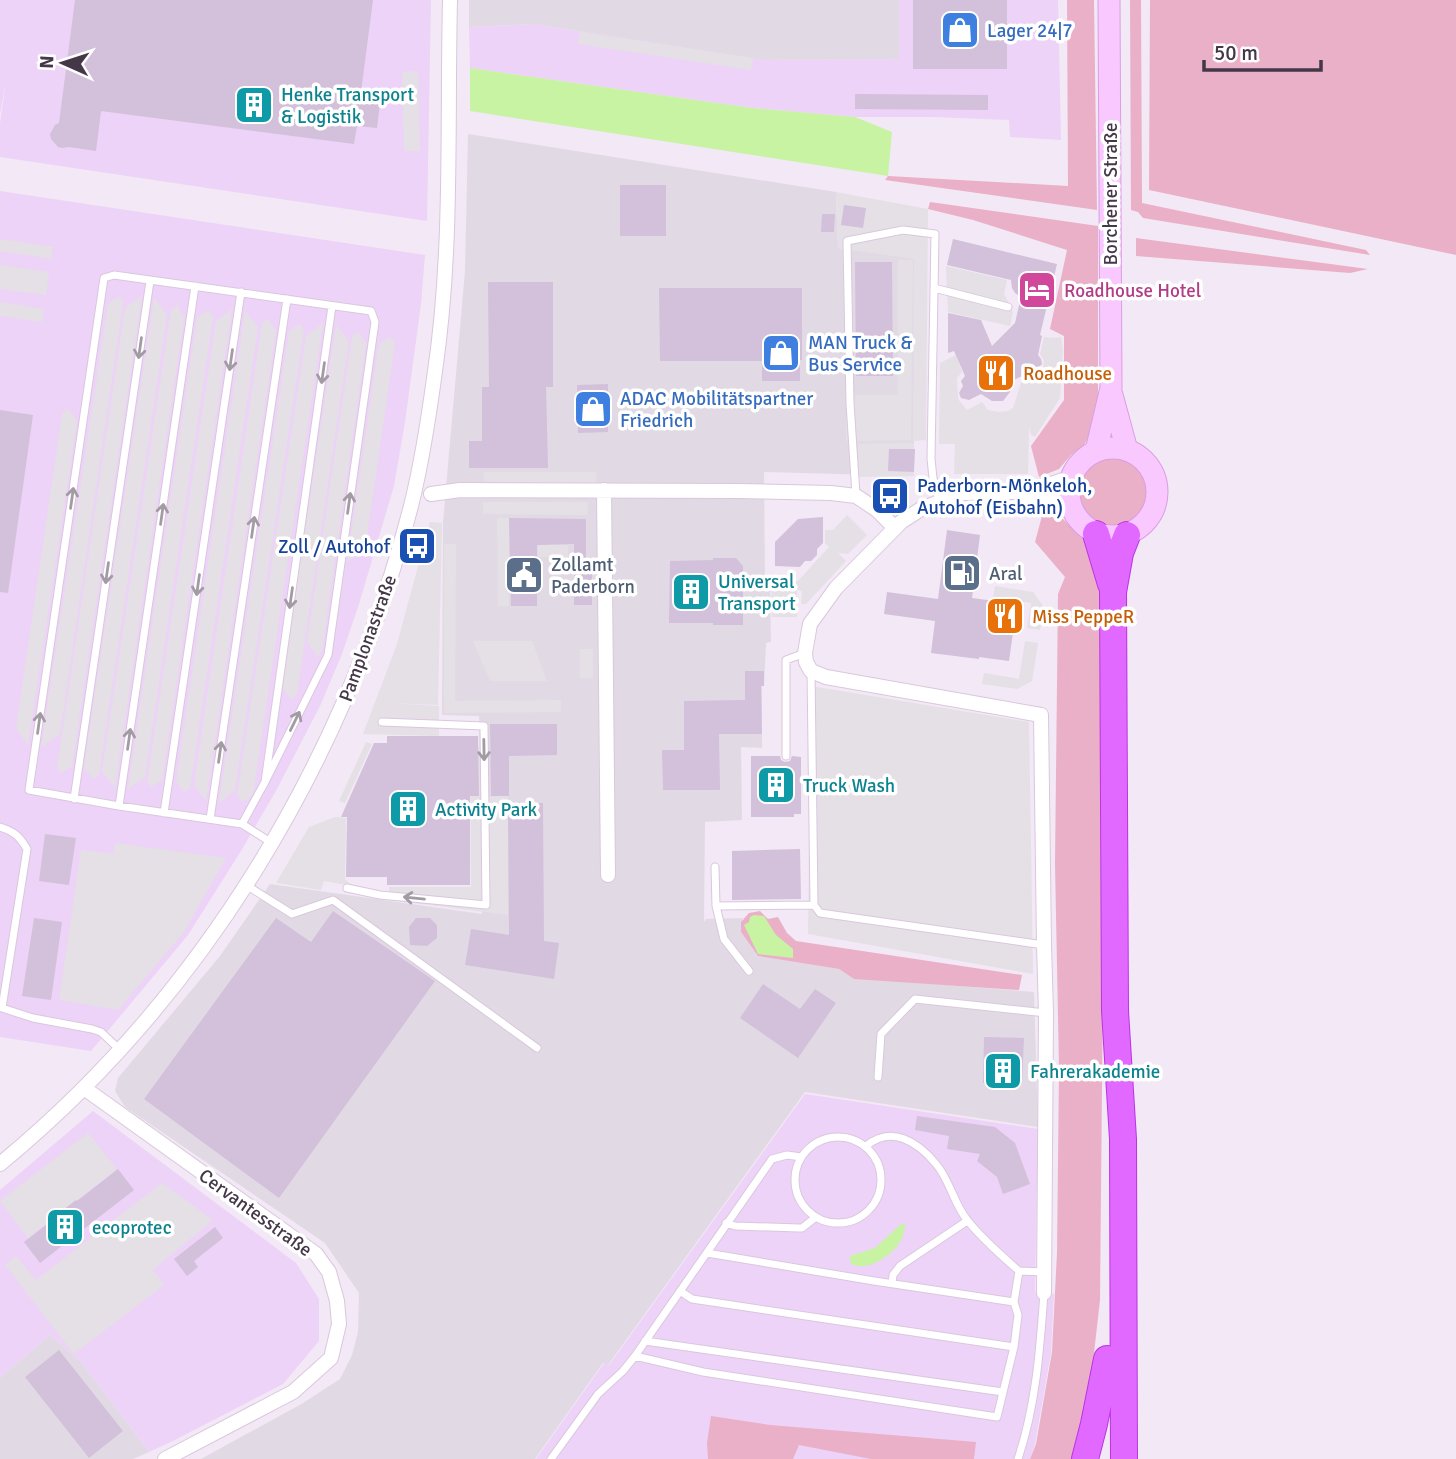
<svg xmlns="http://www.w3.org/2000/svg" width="1456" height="1459" font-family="Signika,sans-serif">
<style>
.commercial{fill:#edd3f7}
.industrial{fill:#e1dae4}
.green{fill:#eab0c8}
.parking{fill:#e4e0e6}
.water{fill:#c8f3a3}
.building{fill:#d3c0da}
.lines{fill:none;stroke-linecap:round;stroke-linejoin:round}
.service-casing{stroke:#dac7de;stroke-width:9}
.minor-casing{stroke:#dac7de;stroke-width:16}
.secondary-casing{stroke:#d99fe2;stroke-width:23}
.motorway-casing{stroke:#b935e2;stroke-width:28}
.service{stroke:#fff;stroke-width:7}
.minor{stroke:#fff;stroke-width:14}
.secondary{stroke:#f9c8ff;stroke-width:21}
.motorway{stroke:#e169ff;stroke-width:26}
.oneway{stroke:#a29ba4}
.labels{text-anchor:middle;stroke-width:7;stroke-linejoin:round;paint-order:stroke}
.shop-label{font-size:19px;fill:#366cbe;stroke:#fff;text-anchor:start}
.culture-label{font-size:19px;fill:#0d838f;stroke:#fff;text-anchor:start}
.street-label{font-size:19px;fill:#443748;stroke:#fff}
.hotel-label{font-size:19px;fill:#b23c85;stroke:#fff;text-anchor:start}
.food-label{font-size:19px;fill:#c56008;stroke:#fff;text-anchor:start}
.transit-label{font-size:19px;fill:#164399;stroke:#fff;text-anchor:start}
.service-label{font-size:19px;fill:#4e5e75;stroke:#fff;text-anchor:start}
</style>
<rect width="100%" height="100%" fill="#f3e8f5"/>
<path class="commercial" d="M0,0H431L427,221L0,157V123L6,81L0,114Z
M899,0H1058L1061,140L1010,137L1009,120L934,117H855L752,108L470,68L469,27L534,24L762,60L899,59Z
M0,191L425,255L421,304L405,422L394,486L359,604L342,654L320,706L277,789L241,851L188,935L91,1051L0,1037Z
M805,1094L1038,1129L1035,1292L1054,1294L1051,1353L1035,1444L1030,1459H536L604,1363L609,1365Z
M93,1111L296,1263L319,1299V1341L283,1384L171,1442L149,1452L81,1362L50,1335L0,1378V1190Z"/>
<path class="industrial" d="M469,0H899V59L762,60L534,24L469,27Z
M468,134L836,192L838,248L914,258V476L764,472L765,578L770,580L771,642L766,643L764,686H762V748L741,747L742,820L705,822L704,922L706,919L743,918L741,922V932L758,956L839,969L851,977L1034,992L1038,1127L805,1092L608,1365L603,1363L535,1459H201L303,1403L340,1379L352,1355L358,1332L359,1293L325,1243L125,1107L115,1091L118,1078L220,956L270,884L482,914L479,716L442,715L443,522L465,271Z
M50,1335L81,1362L149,1452L133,1459H0V1378Z"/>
<path class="green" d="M1067,0H1094L1097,210L885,180L888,176L1068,186Z
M1130,0H1141L1142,203L1366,250L1370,255L1143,218L1138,212L1131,210Z
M1150,0H1456V255L1149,190Z
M930,202L1098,226V404L1094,429L1084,445L1071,455L1059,469L1039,477L1031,446L1064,400V336L1050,329L1067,250L973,220L928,209Z
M1136,238L1368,269L1350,273L1136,256Z
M1078 492a35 35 0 1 1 70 0a35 35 0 1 1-70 0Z
M1041,506L1057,513L1082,538L1097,562L1101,613L1103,982L1100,1300L1088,1406L1076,1459H1030L1036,1444L1052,1352L1057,1253L1059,1067L1055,864L1058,594L1065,577L1035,542L1042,516Z
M760,911L768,919L778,917L787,933L796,941L1022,975L1019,990L854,979L839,969L758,956L741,932V922L749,913Z
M711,1416L770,1425L976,1442L974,1459H871L799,1445L793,1459H708L707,1443Z"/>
<path class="parking" d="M580,32L753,58L751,70L578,44Z
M418,71L420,151H404L402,72Z
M836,192L928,209L926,440L913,441L914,259L838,248Z
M0,239L53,247L51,259L0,251Z
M898,260H913L911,440L846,441V395H898Z
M0,265L49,272L46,295L0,289Z
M946,266L1007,280L1004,294L1013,312L1010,326L948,312Z
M119,296L123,303L60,734L41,748L108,304Z
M142,296L72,766L61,773L57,768L125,308Z
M154,298L167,315L99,775L93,779L84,768Z
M0,302L44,309L42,322L0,316Z
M177,305L184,317L115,788L102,771L171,310Z
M232,309L162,780L151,787L147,782L216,321Z
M209,310L213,317L145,777L128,789L197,318Z
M245,311L258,327L190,788L184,792L176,782Z
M267,319L276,330L206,801L194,785L262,323Z
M323,323L253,795L242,802L237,795L306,336Z
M300,324L304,330L235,790L219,803L289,332Z
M336,325L349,341L297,694L291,699L282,687Z
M358,332L366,343L322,650L318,657L307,642L352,337Z
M390,337L395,343L365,550L347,562L379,344Z
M1044,337L1053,338L1061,337L1063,350L1060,398L1035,437L1031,435L1029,427L1028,474H954L955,444H939L940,363L956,355L962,372L957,378L958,399L967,410L982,402L988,410L999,412L1008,411L1013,408L1023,377L1043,368L1044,360L1040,354Z
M68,409L77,421L28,745L16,728L62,414Z
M914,443V476L859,477L858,444Z
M484,472H596V484H484Z
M483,502H588L587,515L483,514Z
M847,515L867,535L848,554L838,553L846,561L806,604H801L802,591L797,590V617H772L771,582L798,581L829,547L825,543V530H833Z
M497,518H509V606H498Z
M430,522L442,523L438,705L390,703L439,706V736L363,734L397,644Z
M444,544H456L455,701L561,700V712L444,713Z
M538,545H568V557H538Z
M995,586L1033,592L1043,606L1040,630L1027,628L1031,603L993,597Z
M473,641H532L547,681H490Z
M1025,641L1038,643L1032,681L1017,689L982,684L984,673L1019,679Z
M580,649H593V678H580Z
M811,686L1029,722L1033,974L808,934Z
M366,742L372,744L345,803L339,801Z
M470,747H481L482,797L508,796V915L389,900V887H471Z
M335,817L346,818L345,879L352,886L324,881L321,890L276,883L309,827Z
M115,843L226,858L184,932L118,1010L59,1000L81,850L113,854Z
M88,1133L117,1169L28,1238L0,1201Z
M162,1183L213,1220L153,1270L164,1285L74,1354L5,1265L16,1256L36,1280Z"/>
<path class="water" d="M470,68L752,108L855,117L892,132L888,176L470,111Z
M754,915L764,916L776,935L793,949V958L758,954L744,925L749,922L750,917Z
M901,1224H905V1226C904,1232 903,1237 900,1242C891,1256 868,1272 851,1264L850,1259V1256L875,1248Z"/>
<path class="building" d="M75,0H373L361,92L381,95L377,128L357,126L354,144L101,111L96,151L69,147L62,148L58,147L51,139L50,134L55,125L59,123Z
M913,0H1007V69H913Z
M855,94L988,95V110L855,109Z
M620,185H666V236H620Z
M844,205L866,208L863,228L841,225Z
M822,214H835L834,232H821Z
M953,239L1057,264L1040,335L1042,336L1038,355L1041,359L1042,364L1038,368L1012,381L1010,392L1003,401H992L981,394L969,400L961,398L959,393L963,386L961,381L965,376L954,351L948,353V313L981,320L992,346L1015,323L1021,297L1015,293L1012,288L1011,280L947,265Z
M855,262H892L893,376H856Z
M488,282H553V387H546L548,468H469V441H482V387H489Z
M659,288H802V360H800V381H762V361H660Z
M608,384V432L578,433L577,385Z
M0,410L33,415L8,593L0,592Z
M889,449H915L914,472L888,471Z
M823,517V543L817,549V555L811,561H805L800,567L775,566V542L798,519Z
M509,518L586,519V562H592V605H574V544L537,545V606H511Z
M947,530L980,535L972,598L1017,604L1009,661L979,657V659L931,653L935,621L884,614L887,592L938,599Z
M713,558H736L743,566V625H713V623H669L670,561L713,560Z
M745,671H764V686H761L762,734H719L720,790H663L662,750H684V701L745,700Z
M490,724H557V755L509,756V796H491Z
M387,736H478L479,796H470V885H387V877H346L347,817H341L374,743H387Z
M751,756H780L781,760L785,762L790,761L792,756L801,757V814H794V817H751Z
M508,803H543L544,941L559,943L554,979L465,965L471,929L509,935Z
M45,834L76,838L69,885L39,881Z
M800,849L801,899L732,900V851Z
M333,911L435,981L279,1198L144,1099L276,918L311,942Z
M34,918L62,922L51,1000L22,996Z
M416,918H430L437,925V938L427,946L410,945L409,927Z
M763,984L800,1009L815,989L836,1003L798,1058L740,1018Z
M984,1037L1024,1038L1022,1084L983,1083Z
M917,1116L995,1127L1015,1143L1030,1184L1003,1194L997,1177L977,1161L980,1154L947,1149L949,1136L915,1130Z
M118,1169L134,1190L40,1263L24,1242L64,1211L63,1210L76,1200L77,1201Z
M215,1227L223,1238L194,1261L198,1267L187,1276L174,1259Z
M59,1350L123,1431L89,1458L25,1377Z"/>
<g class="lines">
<defs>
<path id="service" d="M934,288L1008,307
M856,495L850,403L847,241L903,230L935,234L931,459L933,478L939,502
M811,671L814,905L820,913L1044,945
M786,756V660L805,653
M265,782L328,655L375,322L371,311L114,275L104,278L29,790L119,806L242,824L272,843
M74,799L150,281
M119,806L195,286
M164,813L241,292
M210,819L287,299
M242,824L265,782L332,306
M0,827C14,831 20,837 27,849L2,1008L33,1018L92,1029L101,1032L119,1049
M715,867L716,906L814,905
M246,885L292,914L333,900L537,1048
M347,888L380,895L486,905L484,726L382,722
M716,906L724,939L749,971
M878,1077L881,1034L915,999L1046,1013
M795 1180a43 43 0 1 1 86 0a43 43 0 1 1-86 0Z
M866,1146C891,1125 917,1141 936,1164C950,1180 954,1205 968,1221C982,1239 1002,1256 1019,1271L1044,1272
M801,1157L787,1155L772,1159L635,1356L703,1372L997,1417L1014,1347L1018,1315L1014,1302
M726,1223L735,1226L799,1228H802L816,1217
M707,1253L874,1281L1014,1302L1019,1271
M892,1284L893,1275L900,1266L967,1221
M680,1291L692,1299L1014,1347
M645,1341L1003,1392
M551,1459L598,1394L623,1371L635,1356
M1018,1459C1036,1405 1040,1349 1044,1293"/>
<path id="minor" d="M604,490L608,875
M1019,493L1070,506
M431,494L460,490L739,491L831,493L856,496L877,510L895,528
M84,1088L316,1254L329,1272L337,1301L339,1324L331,1358L293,1392L165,1459
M0,1164C203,997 346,759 411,506C422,462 429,416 435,371C453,249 447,123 450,0
M1044,1293L1046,1013L1044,945L1041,715L826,677L811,671L806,662L805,653L810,624L836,588L901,522L921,509L963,493L1014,492L1054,483L1071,477"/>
<path id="secondary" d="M1112,395L1127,450
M1069 492a44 44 0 1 1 88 0a44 44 0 1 1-88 0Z
M1096,451L1111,388L1109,0"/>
<path id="motorway" d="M1096,534L1111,584
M1085,1459L1094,1424L1107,1359
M1124,1459L1123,1139L1115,1011L1113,592L1120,553L1127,535"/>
</defs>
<use href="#service" class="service-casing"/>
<use href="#minor" class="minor-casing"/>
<use href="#secondary" class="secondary-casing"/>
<use href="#motorway" class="motorway-casing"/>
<use href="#service" class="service"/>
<use href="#minor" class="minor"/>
<use href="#secondary" class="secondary"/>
<use href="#motorway" class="motorway"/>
</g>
<defs><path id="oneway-shaft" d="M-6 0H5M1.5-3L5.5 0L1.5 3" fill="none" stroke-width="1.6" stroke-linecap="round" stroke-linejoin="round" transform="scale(1.75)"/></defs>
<g class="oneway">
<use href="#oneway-shaft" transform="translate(140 348) rotate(98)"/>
<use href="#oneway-shaft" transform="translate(231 360) rotate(98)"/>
<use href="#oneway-shaft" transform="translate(323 373) rotate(98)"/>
<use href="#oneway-shaft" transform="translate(72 498) rotate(-82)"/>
<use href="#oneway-shaft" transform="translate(349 503) rotate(-82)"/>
<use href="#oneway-shaft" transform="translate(162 514) rotate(-82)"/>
<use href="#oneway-shaft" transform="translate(253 527) rotate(-82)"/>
<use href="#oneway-shaft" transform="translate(107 573) rotate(98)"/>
<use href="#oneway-shaft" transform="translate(198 585) rotate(98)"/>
<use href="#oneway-shaft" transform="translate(291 598) rotate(98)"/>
<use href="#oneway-shaft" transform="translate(295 721) rotate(-64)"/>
<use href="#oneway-shaft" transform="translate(39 723) rotate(-82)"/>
<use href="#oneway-shaft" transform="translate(129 739) rotate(-82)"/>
<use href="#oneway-shaft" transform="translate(484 750) rotate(89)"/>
<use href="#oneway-shaft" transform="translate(220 752) rotate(-82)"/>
<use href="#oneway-shaft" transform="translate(414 898) rotate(-174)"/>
</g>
<defs>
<symbol id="shop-square" viewBox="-11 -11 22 22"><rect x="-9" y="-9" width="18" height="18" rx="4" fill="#3f7fe0" stroke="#fff"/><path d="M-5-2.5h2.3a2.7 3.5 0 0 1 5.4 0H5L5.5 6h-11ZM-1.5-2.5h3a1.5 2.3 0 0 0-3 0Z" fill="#fff"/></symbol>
<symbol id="building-square" viewBox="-11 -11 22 22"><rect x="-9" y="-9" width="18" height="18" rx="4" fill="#0f9aa8" stroke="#fff"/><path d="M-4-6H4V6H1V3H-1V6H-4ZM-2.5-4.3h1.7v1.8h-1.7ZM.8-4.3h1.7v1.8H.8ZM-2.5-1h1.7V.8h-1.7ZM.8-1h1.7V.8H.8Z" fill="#fff"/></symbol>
<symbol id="hotel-square" viewBox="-11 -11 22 22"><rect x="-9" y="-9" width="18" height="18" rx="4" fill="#d1479c" stroke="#fff"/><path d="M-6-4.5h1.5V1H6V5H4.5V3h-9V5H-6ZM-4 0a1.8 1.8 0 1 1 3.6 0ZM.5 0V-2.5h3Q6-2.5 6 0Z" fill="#fff"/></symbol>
<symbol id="restaurant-square" viewBox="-11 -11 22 22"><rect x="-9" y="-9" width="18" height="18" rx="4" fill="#e8710a" stroke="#fff"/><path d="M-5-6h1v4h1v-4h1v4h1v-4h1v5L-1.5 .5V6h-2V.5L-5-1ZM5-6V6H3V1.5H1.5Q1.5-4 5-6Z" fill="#fff"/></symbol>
<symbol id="bus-square" viewBox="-11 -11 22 22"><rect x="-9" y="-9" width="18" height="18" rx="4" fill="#1a4fb4" stroke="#fff"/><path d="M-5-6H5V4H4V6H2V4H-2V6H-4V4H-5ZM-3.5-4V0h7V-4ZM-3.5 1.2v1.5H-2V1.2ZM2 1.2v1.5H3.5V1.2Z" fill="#fff"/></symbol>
<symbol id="fuel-square" viewBox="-11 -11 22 22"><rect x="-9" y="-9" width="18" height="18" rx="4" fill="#5c6f8a" stroke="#fff"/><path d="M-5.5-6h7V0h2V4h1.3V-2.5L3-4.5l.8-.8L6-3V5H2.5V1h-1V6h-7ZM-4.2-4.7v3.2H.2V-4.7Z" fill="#fff"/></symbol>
<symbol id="civic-square" viewBox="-11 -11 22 22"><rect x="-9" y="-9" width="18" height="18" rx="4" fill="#5c6f8a" stroke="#fff"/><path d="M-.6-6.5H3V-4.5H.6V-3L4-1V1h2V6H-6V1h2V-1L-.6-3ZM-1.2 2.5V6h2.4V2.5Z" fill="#fff"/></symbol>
</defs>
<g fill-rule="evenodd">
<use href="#shop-square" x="938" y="8" width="44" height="44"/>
<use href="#building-square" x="232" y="83" width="44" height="44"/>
<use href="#hotel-square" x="1015" y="268" width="44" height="44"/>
<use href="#shop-square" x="759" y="331" width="44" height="44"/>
<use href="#restaurant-square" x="974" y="351" width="44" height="44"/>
<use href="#shop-square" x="571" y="387" width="44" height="44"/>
<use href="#bus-square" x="868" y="474" width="44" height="44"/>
<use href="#bus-square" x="395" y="524" width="44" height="44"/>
<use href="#fuel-square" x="940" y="551" width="44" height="44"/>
<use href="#civic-square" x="502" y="553" width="44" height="44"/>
<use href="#building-square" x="669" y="570" width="44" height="44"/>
<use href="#restaurant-square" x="983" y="594" width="44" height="44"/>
<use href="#building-square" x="754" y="763" width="44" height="44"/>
<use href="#building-square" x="386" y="787" width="44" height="44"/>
<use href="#building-square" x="981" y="1049" width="44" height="44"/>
<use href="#building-square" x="43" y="1205" width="44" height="44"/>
</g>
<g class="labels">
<g class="shop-label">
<text x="987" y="37">Lager 24|7</text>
<text x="808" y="349">MAN Truck &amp;<tspan x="808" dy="22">Bus Service</tspan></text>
<text x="620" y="405">ADAC Mobilitätspartner<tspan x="620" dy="22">Friedrich</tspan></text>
</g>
<g class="culture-label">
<text x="281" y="101">Henke Transport<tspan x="281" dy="22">&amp; Logistik</tspan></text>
<text x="718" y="588">Universal<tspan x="718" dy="22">Transport</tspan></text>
<text x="803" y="792">Truck Wash</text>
<text x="435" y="816">Activity Park</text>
<text x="1030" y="1078">Fahrerakademie</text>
<text x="92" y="1234">ecoprotec</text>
</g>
<g class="street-label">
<text transform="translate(1110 194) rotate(-90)" y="7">Borchener Straße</text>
<text transform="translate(367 638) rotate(-70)" y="7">Pamplonastraße</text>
<text transform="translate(256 1212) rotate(36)" y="7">Cervantesstraße</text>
</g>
<g class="hotel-label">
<text x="1064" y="297">Roadhouse Hotel</text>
</g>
<g class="food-label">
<text x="1023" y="380">Roadhouse</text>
<text x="1032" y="623">Miss PeppeR</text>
</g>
<g class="transit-label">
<text x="917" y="492">Paderborn-Mönkeloh,<tspan x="917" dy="22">Autohof (Eisbahn)</tspan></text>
<text x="390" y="553" text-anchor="end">Zoll / Autohof</text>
</g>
<g class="service-label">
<text x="551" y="571">Zollamt<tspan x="551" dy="22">Paderborn</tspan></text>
<text x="989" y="580">Aral</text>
</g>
</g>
<g transform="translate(63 63) rotate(273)" stroke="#ffffff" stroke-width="5" paint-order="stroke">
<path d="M0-5L12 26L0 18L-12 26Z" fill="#443748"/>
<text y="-10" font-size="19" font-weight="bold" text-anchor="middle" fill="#443748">N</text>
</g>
<path d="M1204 60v10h117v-10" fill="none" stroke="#443748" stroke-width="3.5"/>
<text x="1214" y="60" font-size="21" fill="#443748" stroke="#ffffff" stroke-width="5" paint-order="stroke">50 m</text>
</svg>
